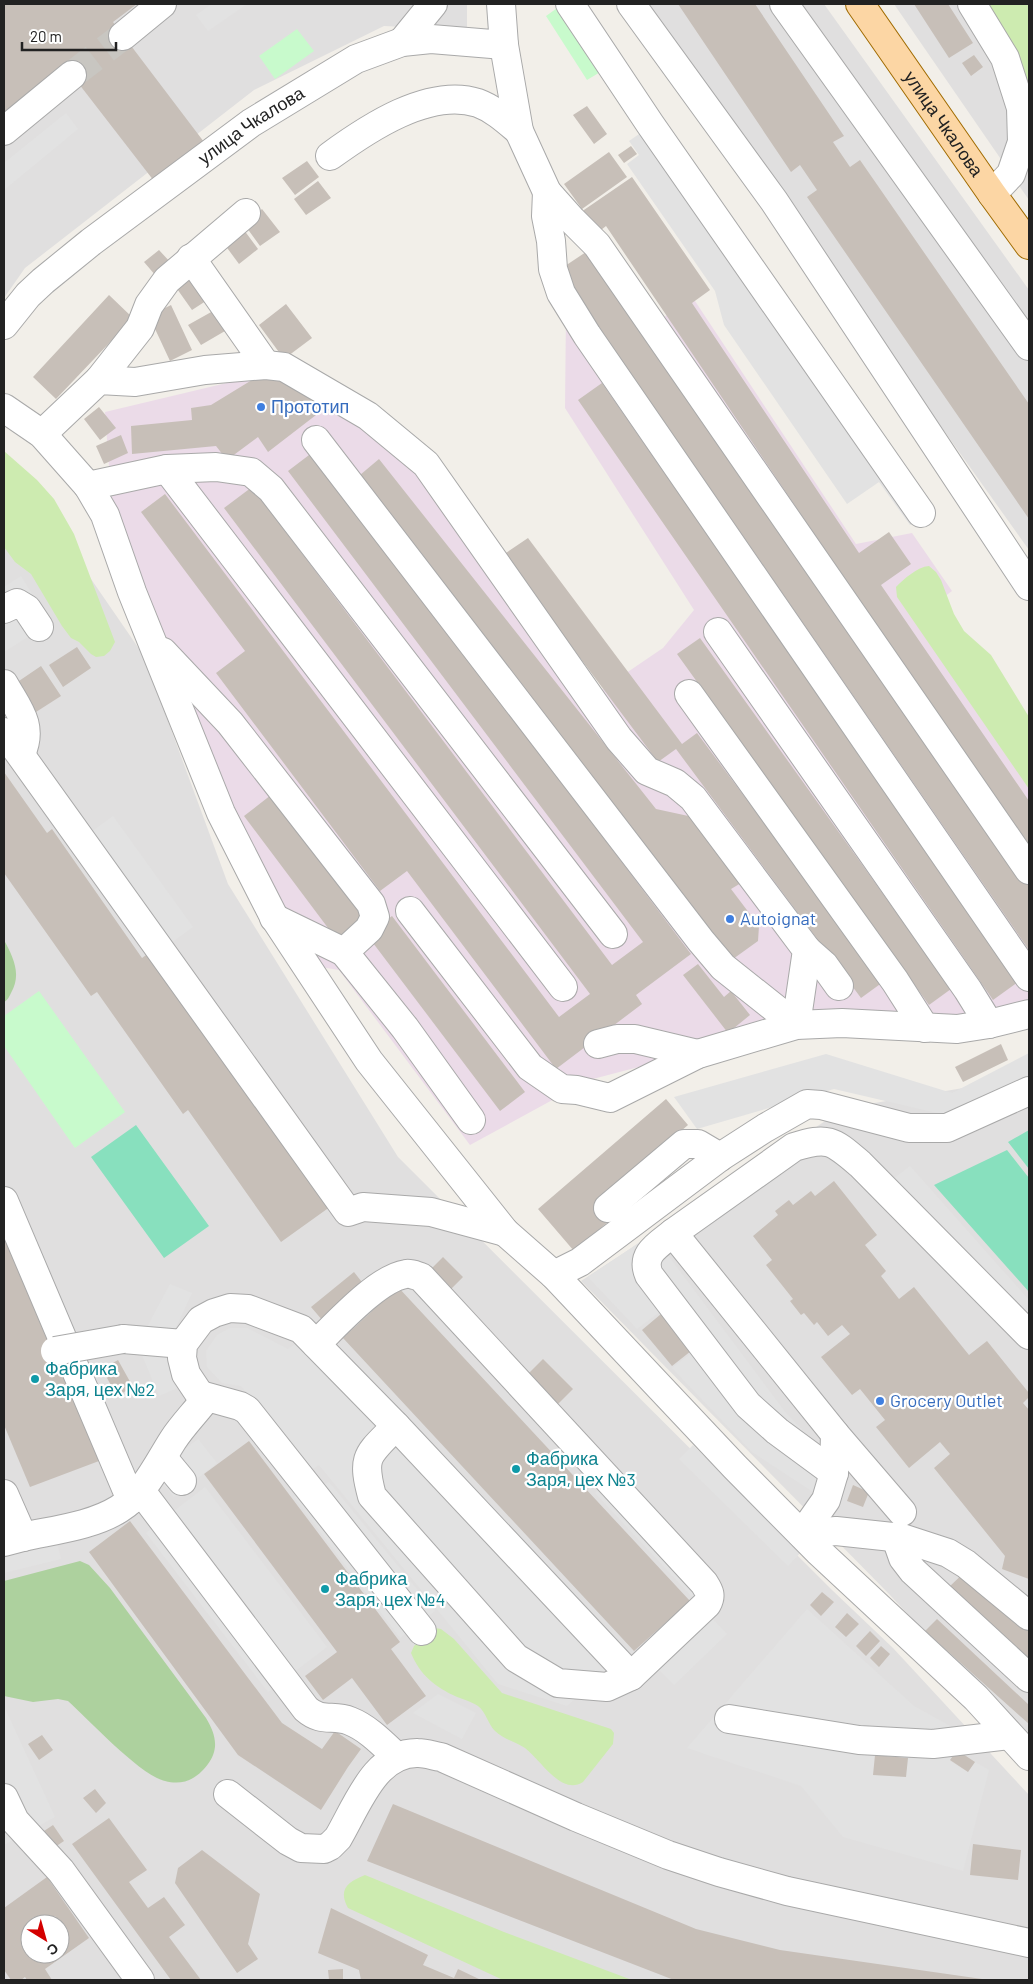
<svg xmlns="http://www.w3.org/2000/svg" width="1033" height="1984" font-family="Barlow,sans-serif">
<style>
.residential{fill:#e0dfdf;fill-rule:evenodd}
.industrial{fill:#ebdbe8}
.grass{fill:#cdebb0}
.forest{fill:#add19e}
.park{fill:#c8facc}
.pitch{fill:#88e0be}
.parking{fill:#e2e2e2}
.building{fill:#c7bfb8;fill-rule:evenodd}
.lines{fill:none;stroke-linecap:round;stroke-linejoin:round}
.minor-tunnel{stroke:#c8c6c1;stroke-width:28;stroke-dasharray:28 14;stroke-linecap:butt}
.minor-casing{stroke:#a9a9a9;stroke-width:30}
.major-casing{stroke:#a06b00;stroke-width:30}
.minor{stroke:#fff;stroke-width:28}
.major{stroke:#fcd6a4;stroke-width:28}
.minor-bridge-casing{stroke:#a9a9a9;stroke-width:30;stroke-linecap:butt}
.minor-bridge{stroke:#fff;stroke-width:28}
.shop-dot{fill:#3f7fe0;stroke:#fff;stroke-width:2}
.culture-dot{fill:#0f9aa8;stroke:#fff;stroke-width:2}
.labels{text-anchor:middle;stroke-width:4.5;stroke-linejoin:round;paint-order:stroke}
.street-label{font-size:18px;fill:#222;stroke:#fff}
.shop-label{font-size:18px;fill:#366cbe;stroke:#fff;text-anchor:start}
.culture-label{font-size:18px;fill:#0d838f;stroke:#fff;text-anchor:start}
</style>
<rect width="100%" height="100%" fill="#f2efe9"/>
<path class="residential" d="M4,4H467V30L384,26L254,90L25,268L4,298Z
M640,4H824L1029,290V550Z
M894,4H1029V200Z
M4,470L47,515L144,656L228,884L398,1157L832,1590L893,1648L1029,1795V1980H4ZM30,1924H60V1954H30Z
M1029,1077V1745L889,1594L581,1281L845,1108Z"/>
<path class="industrial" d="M693,298L856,544L912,533L952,591L927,610L1029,766V1024H816L692,1053L589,1080L470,1145L339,970L308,965L227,842L149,612L111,494L105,412L264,374L356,413L420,470L582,703L663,648L694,610L565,408L566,312L658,321Z"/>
<path class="grass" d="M983,4H1029V87L1014,54Z
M4,451L37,480L54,499L74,534L115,642L110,651L104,656L96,657L91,654L79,642L71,638L62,626L31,574L15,562L4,547Z
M929,566L936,572L941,580L954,614L964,631L991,655L1029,717V789L897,597L896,587C904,579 917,567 929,566Z
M435,1628L441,1629L454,1639L502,1693L611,1729L614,1733L613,1744L583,1782C561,1796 541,1760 525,1748C516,1742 503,1739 495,1731C488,1724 486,1712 478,1706C472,1702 463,1699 457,1697C435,1687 420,1675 411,1653L414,1646Z
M365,1875L504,1932L632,1980H503L348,1908C338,1890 347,1882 365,1875Z"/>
<path class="forest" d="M4,940C13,957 22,974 11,993C9,997 8,1000 4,1002Z
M80,1561L89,1565L110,1588L206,1718C215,1733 220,1748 208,1764C197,1779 183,1786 165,1781C141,1776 89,1720 68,1701L58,1699L33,1702L4,1696V1581Z"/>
<path class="park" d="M560,6L602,71L587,80L546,16Z
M297,29L314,51L275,79L259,56Z
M39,991L125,1112L75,1148L4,1046V1016Z"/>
<path class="pitch" d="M136,1125L209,1226L164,1258L91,1157Z
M1029,1130V1169L1008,1142Z
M1007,1150L1029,1178V1292L934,1185Z"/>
<path class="parking" d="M212,4H247L208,31L196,15Z
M66,113L78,129L4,190V163Z
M661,119L933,510L910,525L879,482L847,504L724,325L715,291L627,164L639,155L629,141Z
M21,576L50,623L4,652V587Z
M113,816L193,927L171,943L91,832Z
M1029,1053V1083L974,1108L941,1114L834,1089L697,1129L674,1097L826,1054L952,1093Z
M910,1166L1029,1300V1329L888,1183Z
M652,1234L786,1413L823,1451L820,1475L813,1492L752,1452L672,1368L694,1351L662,1310L637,1329L588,1277Z
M170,1284L192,1293L169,1342L180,1387L159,1396L142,1355L145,1331Z
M230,1328H247L288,1349L301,1340L610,1667L567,1706L498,1684L319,1465L308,1472L241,1386L222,1383L207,1367L206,1351L217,1335Z
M198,1439L217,1463L174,1497L155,1473Z
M693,1445L801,1552L788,1566L679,1459Z
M329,1482L435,1611L400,1638L294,1497Z
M604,1484L705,1592L695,1600L595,1493Z
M205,1487L327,1647L268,1692L146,1533Z
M53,1527L61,1559L4,1573V1539Z
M807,1609L914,1706L963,1733L957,1750L950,1761L968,1772L975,1762L989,1770L963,1871L843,1837L801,1786L687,1748Z
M710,1616L727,1634L674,1685L656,1667Z
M438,1694L476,1713L462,1739L413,1713Z
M4,1706L55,1817L4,1845Z"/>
<path class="building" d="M4,4H137L113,22L204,142L154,181L72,75L4,114Z
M678,4H755L844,136L833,142L850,167L860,160L1029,404V519L807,197L817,190L800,165L791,172Z
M914,4H948L973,43L949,58Z
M974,55L983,67L971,76L962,63Z
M587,106L607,134L594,144L573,115Z
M631,146L637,154L624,163L618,155Z
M609,152L627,177L582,209L564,184Z
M307,161L319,177L295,195L282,178Z
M632,177L710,290L692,303L859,553L889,532L911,564L881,585L1029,801V852L606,226L596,234L581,212Z
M318,181L331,198L306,215L294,199Z
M262,209L280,232L260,246L244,224Z
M241,226L258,249L239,264L222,241Z
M159,250L171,263L156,276L144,262Z
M589,250L1029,886V950L559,270Z
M195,272L212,297L192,310L175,286Z
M109,295L133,318L56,399L33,377Z
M286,304L312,338L284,359L259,325Z
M171,305L192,350L170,361L149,316Z
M213,311L225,331L201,345L188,325Z
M285,376L329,405L268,452L258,437L227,460L216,446L132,454L131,426L192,420L191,408L211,405L257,377Z
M602,383L1018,982L993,1000L578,400Z
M99,407L116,428L100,440L84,419Z
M121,435L128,453L104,464L96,446Z
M313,452L691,954L636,995L642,1004L556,1069L407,871L380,891L216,673L245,651L141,512L165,494L559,1017L590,994L224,508L252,487L612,965L643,942L288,471Z
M379,459L656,809L693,817L741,883L731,889L759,926L758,941L733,959L360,475Z
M528,538L682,744L697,733L883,982L861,998L676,749L658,762L503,555Z
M700,638L951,989L929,1005L677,654Z
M77,647L91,668L63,687L49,665Z
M41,666L61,696L36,712L16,683Z
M4,772L47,833L52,829L142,958L149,953L334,1204L281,1242L188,1110L183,1114L97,992L91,996L4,873Z
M271,795L367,923L340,944L244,816Z
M392,916L525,1092L500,1111L367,935Z
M698,964L724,997L731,991L750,1015L728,1033L683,975Z
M1001,1044L1008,1060L963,1082L955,1067Z
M666,1099L688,1125L595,1205L609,1221L574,1251L538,1209Z
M834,1181L877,1235L865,1245L886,1271L881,1276L899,1299L914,1287L969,1355L987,1341L1029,1393V1397L1023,1403L1029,1410V1579L1002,1569L1005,1556L934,1468L950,1454L940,1442L909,1468L876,1427L885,1420L860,1389L852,1395L821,1357L850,1334L842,1325L828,1336L817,1322L814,1325L804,1313L801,1315L790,1301L793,1299L766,1265L772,1260L753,1236L778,1215L775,1211L789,1200L793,1205L811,1191L815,1196Z
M4,1229L99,1461L30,1487L4,1425Z
M443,1257L463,1277L450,1290L430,1270Z
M354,1272L365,1286L323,1321L311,1307Z
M398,1287L690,1601L634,1651L343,1338Z
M661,1314L691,1351L672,1366L642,1330Z
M543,1359L573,1389L556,1406L526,1376Z
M118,1360L133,1387L117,1396L102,1369Z
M249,1441L400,1642L391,1649L426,1696L387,1725L352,1678L323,1700L305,1676L337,1652L204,1474Z
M853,1485L869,1492L863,1507L847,1501Z
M130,1521L282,1723L322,1749L335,1731L361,1749L348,1767L321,1810L238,1755L89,1552Z
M968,1569L1029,1622V1659L949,1587Z
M822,1592L834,1602L821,1616L810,1605Z
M847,1613L859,1624L846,1637L835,1627Z
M937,1619L1029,1705V1724L925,1631Z
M870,1631L880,1641L866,1656L856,1646Z
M881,1646L890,1654L879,1667L870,1658Z
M42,1735L53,1750L39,1760L28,1744Z
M957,1750L975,1762L968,1772L950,1760Z
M875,1755L908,1758L906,1777L873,1775Z
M95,1789L106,1803L96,1813L83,1798Z
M393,1804L696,1929L780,1950L989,1980H674L367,1861Z
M109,1818L147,1870L129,1882L148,1908L164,1897L185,1925L169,1937L201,1980H171L72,1844Z
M53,1825L64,1841L52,1849L41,1833Z
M973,1844L1021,1850L1018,1880L970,1875Z
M202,1850L260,1894L248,1944L258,1959L237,1973L175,1883L178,1868Z
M47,1877L89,1938L45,1969L52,1980H27L25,1977L21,1980H11L4,1970V1908ZM30,1924H60V1954H30Z
M331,1908L428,1955L423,1965L454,1978L458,1969L481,1980H361L359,1970L318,1953Z
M343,1969V1980H329L328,1970Z"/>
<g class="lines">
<path class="minor-tunnel" d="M72,75L123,36"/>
<defs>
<g id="minor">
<path d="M570,4L650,124L921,513"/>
<path d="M631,4L774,201L1029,586"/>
<path d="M784,4L1029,346"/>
<path d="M972,4L1005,58L1021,108L1022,142L1011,174L992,194"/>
<path d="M123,36L162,4"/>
<path d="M402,42L433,4"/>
<path d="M504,45L519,131L547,192L572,220L597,245L1029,870"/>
<path d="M4,131L72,75"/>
<path d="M330,156C367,129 429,87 478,103C494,109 506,120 519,131"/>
<path d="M547,192L546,216L551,241L553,269L561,293L587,335L1029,977"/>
<path d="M191,258L266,365"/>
<path id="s1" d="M4,325L28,295L43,281L91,242L251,123L356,59L402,42L431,39L504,45L501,4"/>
<path d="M99,380L140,328L149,305L167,280L246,213"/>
<path d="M4,408L42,434L88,486L105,515L132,592L221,813L274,917L369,1061L505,1232L554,1275L735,1467L818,1551L976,1698L1029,1756"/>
<path d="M42,434L99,380L135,382L205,370L266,365L284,367L368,416L426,464L619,739L647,771L675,783L693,798L807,950L796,1025L723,967L701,941L316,440"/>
<path d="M167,469L563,987"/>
<path d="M88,486L167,469L216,467L251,472L271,489L613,934"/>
<path d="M4,609L17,603L27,609L39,627"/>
<path d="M718,632L968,990L989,1024"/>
<path d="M163,652L230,723L371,904L375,917L369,929L344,952"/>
<path d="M4,684C18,709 34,725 21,754"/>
<path d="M689,694L895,981L925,1028"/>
<path d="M4,732L348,1212L363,1207L431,1212L505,1232"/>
<path d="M410,911L530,1067L562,1089L577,1090L610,1098L698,1054L796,1025L842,1023L957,1029L989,1024L1029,1014"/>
<path d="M274,918L344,952L405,1028L471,1120"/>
<path d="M807,950L824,965L839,986"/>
<path d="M598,1044L617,1039H635L698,1054"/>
<path d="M4,1201L131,1500"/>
<path d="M608,1208L684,1144H698L720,1157"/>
<path d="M673,1233C658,1245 640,1254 649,1275L748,1405L777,1431L834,1473"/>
<path d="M554,1275L580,1262L720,1157L765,1128L807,1104L821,1105L909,1128H947L1029,1091"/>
<path d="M123,1339L183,1344"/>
<path d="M316,1344C337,1324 378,1278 406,1274C411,1273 417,1276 421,1277L704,1583C709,1591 712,1595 707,1604L631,1676L607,1687L558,1683L516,1658L372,1496C361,1455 368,1455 396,1426"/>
<path d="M204,1401L186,1374L182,1358L183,1344L201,1320L214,1313L230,1308L248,1309L301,1329L396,1426L631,1676"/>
<path d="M835,1434L902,1512"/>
<path d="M163,1458L182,1481"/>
<path d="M141,1491L306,1709C322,1723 333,1714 350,1721C368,1728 383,1744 397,1757"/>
<path d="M4,1494L23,1537L4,1542"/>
<path d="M802,1534L826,1500L834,1473L835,1434L673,1233L794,1147C829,1136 833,1141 860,1164L1029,1335"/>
<path d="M802,1534L836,1531L902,1538L948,1553L966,1564L1029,1616"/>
<path d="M23,1537C54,1530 92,1526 119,1509C145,1493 157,1465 173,1440C182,1426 194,1414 204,1401V1396L240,1406L247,1410L422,1631"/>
<path d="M896,1538L903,1558L913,1571L1029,1678"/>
<path d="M729,1719L859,1740L933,1744L1009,1735"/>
<path d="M228,1794L288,1841L301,1848L324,1849L330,1846L338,1838C357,1806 375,1752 418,1753C426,1753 434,1756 441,1757L576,1817L668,1855L719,1872L787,1891L1029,1943"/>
<path d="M4,1798L15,1821L61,1871L140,1980"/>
</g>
<g id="major">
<path id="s2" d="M860,4L992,194L1029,245"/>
</g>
</defs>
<use href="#minor" class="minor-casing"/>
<use href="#major" class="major-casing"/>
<use href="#minor" class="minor"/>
<use href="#major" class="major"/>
<defs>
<path id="minor-bridge" d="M55,1351L123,1339"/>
</defs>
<use href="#minor-bridge" class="minor-bridge-casing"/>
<use href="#minor-bridge" class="minor-bridge"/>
</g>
<g class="shop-dot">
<circle cx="261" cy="407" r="5"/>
<circle cx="730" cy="919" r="5"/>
<circle cx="880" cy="1401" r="5"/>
</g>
<g class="culture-dot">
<circle cx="35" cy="1379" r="5"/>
<circle cx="516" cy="1469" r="5"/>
<circle cx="325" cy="1589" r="5"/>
</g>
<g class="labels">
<g class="street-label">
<text dy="6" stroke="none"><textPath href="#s2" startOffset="146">улица Чкалова</textPath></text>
<text dy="6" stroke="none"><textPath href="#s1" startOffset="319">улица Чкалова</textPath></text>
</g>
<g class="shop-label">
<text x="271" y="413">Прототип</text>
<text x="740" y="925">Autoignat</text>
<text x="890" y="1407">Grocery Outlet</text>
</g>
<g class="culture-label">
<text x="45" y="1375">Фабрика<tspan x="45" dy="21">Заря, цех №2</tspan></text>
<text x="526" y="1465">Фабрика<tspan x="526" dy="21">Заря, цех №3</tspan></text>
<text x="335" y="1585">Фабрика<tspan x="335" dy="21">Заря, цех №4</tspan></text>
</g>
</g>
<rect width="1033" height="1984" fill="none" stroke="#222222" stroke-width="10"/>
<g transform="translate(45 1939) rotate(143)"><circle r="24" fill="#ffffff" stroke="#a7a7a7"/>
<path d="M0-4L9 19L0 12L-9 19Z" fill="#d40000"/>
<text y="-8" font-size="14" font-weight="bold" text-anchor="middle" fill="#222222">С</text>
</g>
<path d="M22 42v8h94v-8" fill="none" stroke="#222222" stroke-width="2.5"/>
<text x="30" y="42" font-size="15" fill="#222222" stroke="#ffffff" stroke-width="4" paint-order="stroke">20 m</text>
</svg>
